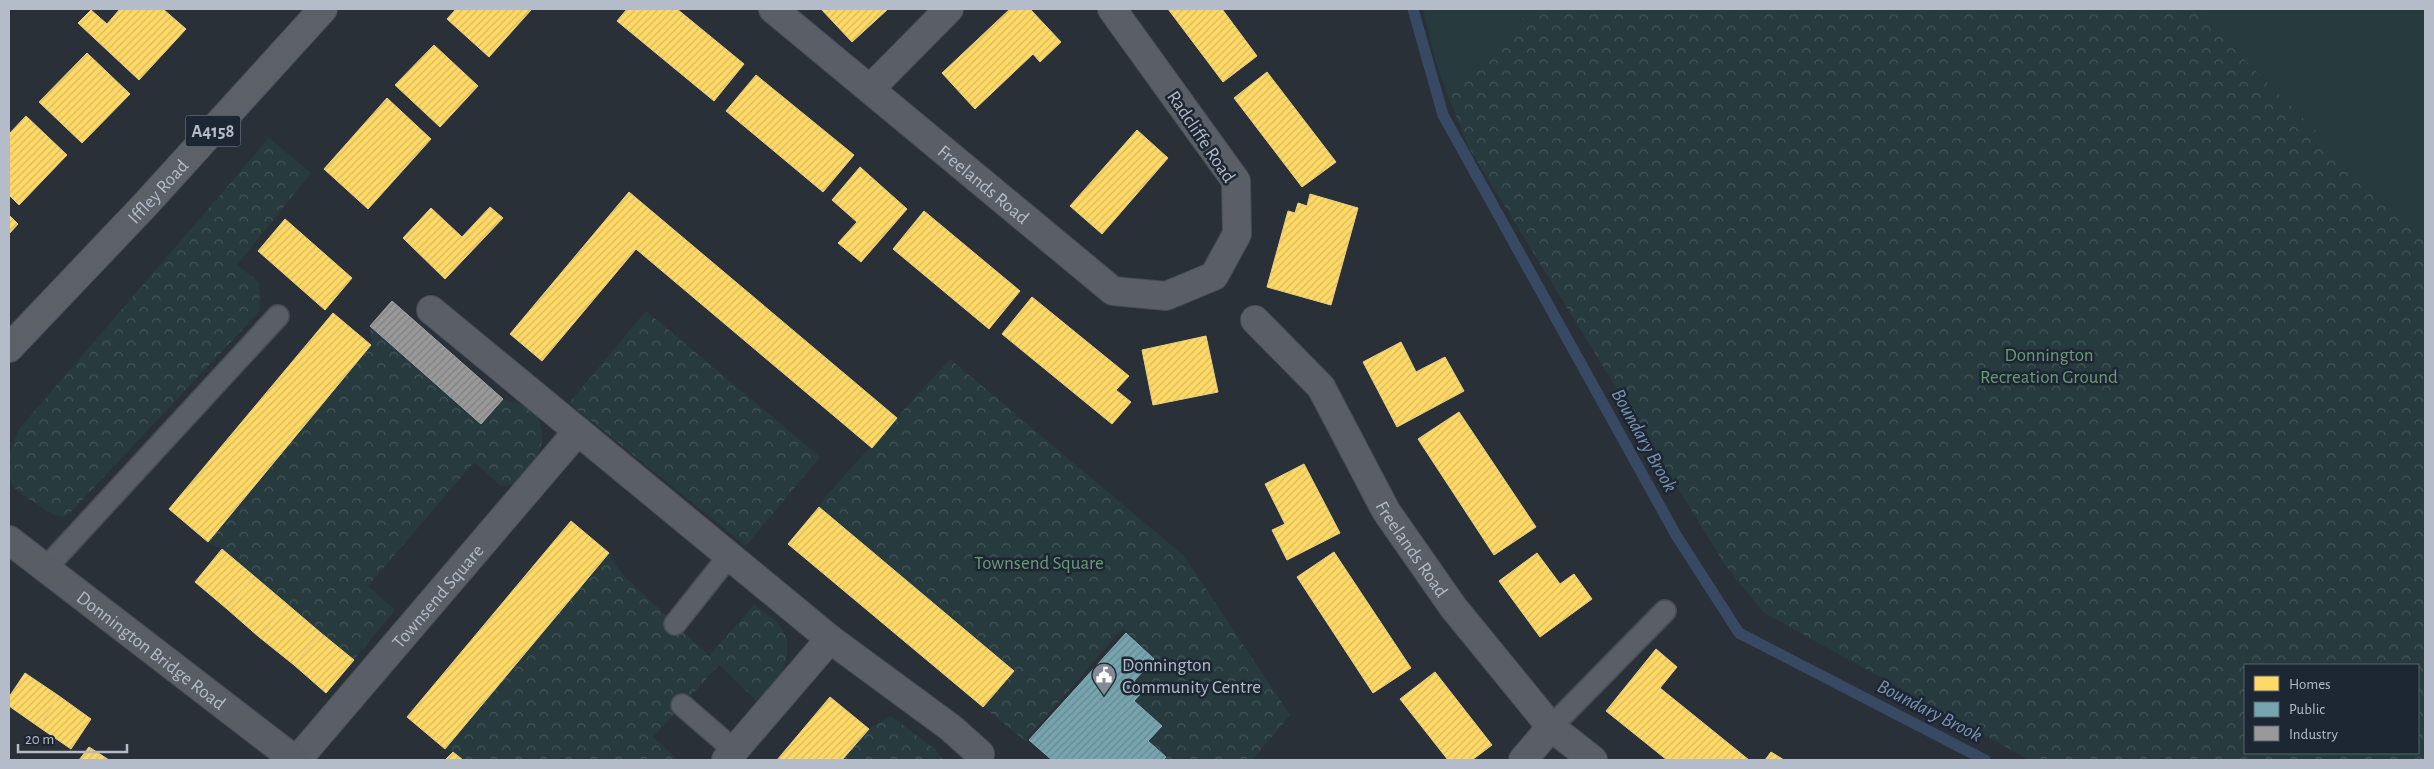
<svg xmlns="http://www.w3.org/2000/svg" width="2434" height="769" font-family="'Alegreya Sans',sans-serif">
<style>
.green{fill:#273a3e}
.park{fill:url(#park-crowns);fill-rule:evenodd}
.homes{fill:url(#homes-hatch);stroke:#e8d084}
.public{fill:url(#public-hatch);stroke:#89acb7}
.industry{fill:url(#industry-hatch);stroke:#a1a4a7}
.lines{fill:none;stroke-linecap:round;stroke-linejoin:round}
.stream{stroke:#384963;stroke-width:11}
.lane-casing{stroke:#484c53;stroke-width:24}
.street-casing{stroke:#484c53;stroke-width:30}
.secondary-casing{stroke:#484c53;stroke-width:30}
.primary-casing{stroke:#484c55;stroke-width:30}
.lane{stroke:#5a5e66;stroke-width:21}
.street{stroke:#5a5e66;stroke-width:28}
.secondary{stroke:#595d64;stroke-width:28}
.primary{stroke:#5c6168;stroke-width:28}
.labels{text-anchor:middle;stroke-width:5;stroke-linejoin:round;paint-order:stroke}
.shield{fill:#1d2633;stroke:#878f9c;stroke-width:1}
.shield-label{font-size:18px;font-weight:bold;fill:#b4bcc9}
.street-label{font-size:19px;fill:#b4bcc9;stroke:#1d2633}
.park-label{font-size:19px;fill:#6b9a76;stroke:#1d2633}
.poi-label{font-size:19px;fill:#b4bcc9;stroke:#1d2633;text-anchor:start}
.water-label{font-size:20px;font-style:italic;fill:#7c92b1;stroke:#1d2633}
</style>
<defs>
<pattern id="park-crowns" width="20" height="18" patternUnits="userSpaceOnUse" patternTransform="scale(1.25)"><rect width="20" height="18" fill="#273a3e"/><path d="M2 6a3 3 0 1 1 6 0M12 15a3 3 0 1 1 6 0" fill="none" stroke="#445559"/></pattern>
<pattern id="homes-hatch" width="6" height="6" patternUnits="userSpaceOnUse" patternTransform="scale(1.25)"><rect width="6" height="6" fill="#ffd966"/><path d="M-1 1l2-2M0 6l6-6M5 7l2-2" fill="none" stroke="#d7b95e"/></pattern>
<pattern id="public-hatch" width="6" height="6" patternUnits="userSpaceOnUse" patternTransform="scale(1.25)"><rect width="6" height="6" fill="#76a5af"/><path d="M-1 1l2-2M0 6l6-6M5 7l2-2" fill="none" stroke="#668a92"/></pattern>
<pattern id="industry-hatch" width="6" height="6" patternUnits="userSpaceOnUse" patternTransform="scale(1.25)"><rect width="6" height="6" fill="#999"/><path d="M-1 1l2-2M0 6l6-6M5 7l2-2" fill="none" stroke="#808182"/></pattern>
</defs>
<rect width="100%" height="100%" fill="#2a3038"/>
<path class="green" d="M1423,9H1531L1448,96L1435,59Z
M2194,9H2425V240Z"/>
<path class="park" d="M1531,9H2194L2425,240V760H2029L1763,612L1725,565L1469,148L1448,96ZM2418,665V753H2245V665Z
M269,138L311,173L237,265L259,282L260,311L66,517C53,517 46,510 36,503C29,499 18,493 14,487C2,467 11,446 20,428Z
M646,311L820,457L746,546L569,403Z
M370,326L481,424L503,399L533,407C551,442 540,454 519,484L501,486L474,462L368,586L395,610L354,660L222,549L208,542L371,345Z
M950,359L1184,556L1290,715L1252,760H1163L1166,757L1148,741L1162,726L1134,701L1144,690L1134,681L1154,659L1123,628L1025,741L983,707L1013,670L819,507L826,496Z
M609,553L622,574L709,656L754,605C761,610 770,615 776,621C802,648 778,682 762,706L719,665L653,737L678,760H463L453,752L445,749Z
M891,716L936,750L943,760H842L869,729Z"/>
<path class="homes" d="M120,9H163L186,29L139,80L78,23L91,10L107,24Z
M456,9H530L531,10L489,57L447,19Z
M627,9H677L744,64L714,101L617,21Z
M821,9H888L852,42Z
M1010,9H1030L1061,42L1040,62L1033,54L975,109L942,73Z
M1168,9H1222L1257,56L1223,82Z
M434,45L478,86L440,127L395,85Z
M87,53L130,94L82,143L39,102Z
M1267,72L1336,162L1302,187L1234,98Z
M756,75L854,155L823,192L726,111Z
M387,98L431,139L368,209L324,169Z
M26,116L67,155L19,205L9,195V134Z
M1137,130L1168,158L1102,234L1070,206Z
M860,167L907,209L861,262L838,243L857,222L832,200Z
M629,192L897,418L872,448L636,249L542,361L510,334Z
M1310,194L1358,208L1331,305L1267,287L1288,211L1295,213L1298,203L1307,206Z
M490,207L503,218L445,279L403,238L431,208L462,237Z
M924,211L1020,291L989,329L893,249Z
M9,215L18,224L9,234Z
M285,219L352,278L325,310L258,251Z
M1032,297L1129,376L1116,390L1131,402L1112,424L1002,334Z
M333,313L371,345L208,542L169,509Z
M1206,336L1218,392L1153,405L1142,350Z
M1401,342L1416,372L1445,357L1464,391L1397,427L1363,362Z
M1459,412L1536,527L1494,555L1418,439Z
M1304,464L1340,533L1287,560L1272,530L1285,524L1265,484Z
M819,507L1014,671L983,707L788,544Z
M571,521L609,553L445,749L407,717Z
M222,549L254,576L227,609L195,582Z
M1334,552L1411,668L1373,693L1297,577Z
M1537,553L1560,584L1574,574L1592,599L1540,637L1499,581Z
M254,576L287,604L259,637L227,609Z
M287,604L321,633L294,665L259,637Z
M321,633L354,660L326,693L294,665Z
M1656,649L1677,667L1660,688L1749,760H1667L1606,711Z
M1435,672L1492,745L1472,760H1448L1400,699Z
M25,673L59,696L39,727L9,706V697Z
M59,696L91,719L71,749L39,727Z
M830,697L869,729L842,760H777Z
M89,747L109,760H79Z
M453,752L463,760H445Z
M1771,752L1784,760H1765Z"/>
<path class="public" d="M1126,633L1154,659L1134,681L1144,690L1134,701L1162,726L1148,741L1166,757L1163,760H1052L1029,740Z"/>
<path class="industry" d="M392,301L503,399L481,424L370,326Z"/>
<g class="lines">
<path class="stream" d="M1413,9L1443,115L1676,535L1739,633L1985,760"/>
<defs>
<path id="lane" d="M45,569L278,316
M675,624L729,556
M682,705L734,750
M1551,727L1665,611"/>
<g id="street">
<path id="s1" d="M773,9L1113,291L1166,296L1214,276L1237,234L1236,181L1112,9"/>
<path d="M870,89L949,9"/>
<path d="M431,310L830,639L951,728L980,754"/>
<path id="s2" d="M1255,320L1321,387L1386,511L1453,607L1551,727L1593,760"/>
<path id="s3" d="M297,760L578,431"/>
<path d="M726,760L830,639"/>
<path d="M1523,760L1551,727"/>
</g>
<g id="secondary">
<path id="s4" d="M9,540L295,760"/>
</g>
<g id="primary">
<path id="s5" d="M9,348L144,206L323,9"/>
</g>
</defs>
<use href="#lane" class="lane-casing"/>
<use href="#street" class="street-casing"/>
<use href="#secondary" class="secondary-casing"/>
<use href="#primary" class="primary-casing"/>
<use href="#lane" class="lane"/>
<use href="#street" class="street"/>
<use href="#secondary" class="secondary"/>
<use href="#primary" class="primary"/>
</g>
<defs>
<symbol id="civic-pin" viewBox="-11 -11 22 30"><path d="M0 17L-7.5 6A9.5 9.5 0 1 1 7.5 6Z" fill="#848b96" stroke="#1d2633"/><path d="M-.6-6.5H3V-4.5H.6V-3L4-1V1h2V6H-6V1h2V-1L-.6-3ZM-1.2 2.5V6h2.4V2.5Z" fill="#fff"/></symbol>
</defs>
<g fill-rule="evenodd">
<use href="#civic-pin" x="1090" y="661" width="28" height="38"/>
</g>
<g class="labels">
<rect class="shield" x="185.5" y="115.5" width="55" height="31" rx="4"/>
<g class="shield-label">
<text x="213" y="137">A4158</text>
</g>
<g class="street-label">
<text transform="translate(1202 136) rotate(56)" y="7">Radcliffe Road</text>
<text dy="7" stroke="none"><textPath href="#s1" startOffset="274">Freelands Road</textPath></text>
<text dy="7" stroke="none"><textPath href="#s5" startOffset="216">Iffley Road</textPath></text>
<text dy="7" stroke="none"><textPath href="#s2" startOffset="280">Freelands Road</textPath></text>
<text dy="7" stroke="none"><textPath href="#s3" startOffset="216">Townsend Square</textPath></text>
<text dy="7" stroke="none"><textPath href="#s4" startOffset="180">Donnington Bridge Road</textPath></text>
</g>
<g class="park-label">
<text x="2049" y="361">Donnington<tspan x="2049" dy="22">Recreation Ground</tspan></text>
<text x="1039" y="569">Townsend Square</text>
</g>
<g class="poi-label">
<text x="1122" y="671">Donnington<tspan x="1122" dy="22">Community Centre</tspan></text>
</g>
<g class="water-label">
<text transform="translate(1645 440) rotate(61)" y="7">Boundary Brook</text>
<text transform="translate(1930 710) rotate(27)" y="7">Boundary Brook</text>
</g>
</g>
<rect width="2434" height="769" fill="none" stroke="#b4bcc9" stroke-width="20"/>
<rect x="2244" y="664" width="175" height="90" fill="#1d2633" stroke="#59626f"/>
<rect x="2254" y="676" width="25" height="15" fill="#ffd966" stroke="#59626f"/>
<text x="2289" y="689" font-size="15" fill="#b4bcc9">Homes</text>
<rect x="2254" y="702" width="25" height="15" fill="#76a5af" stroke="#59626f"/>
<text x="2289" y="714" font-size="15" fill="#b4bcc9">Public</text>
<rect x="2254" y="726" width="25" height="15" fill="#999999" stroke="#59626f"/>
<text x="2289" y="739" font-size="15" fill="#b4bcc9">Industry</text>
<path d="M18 744v8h109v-8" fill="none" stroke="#b4bcc9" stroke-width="2.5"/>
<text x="25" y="744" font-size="15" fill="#b4bcc9" stroke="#1d2633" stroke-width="4" paint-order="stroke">20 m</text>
</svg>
